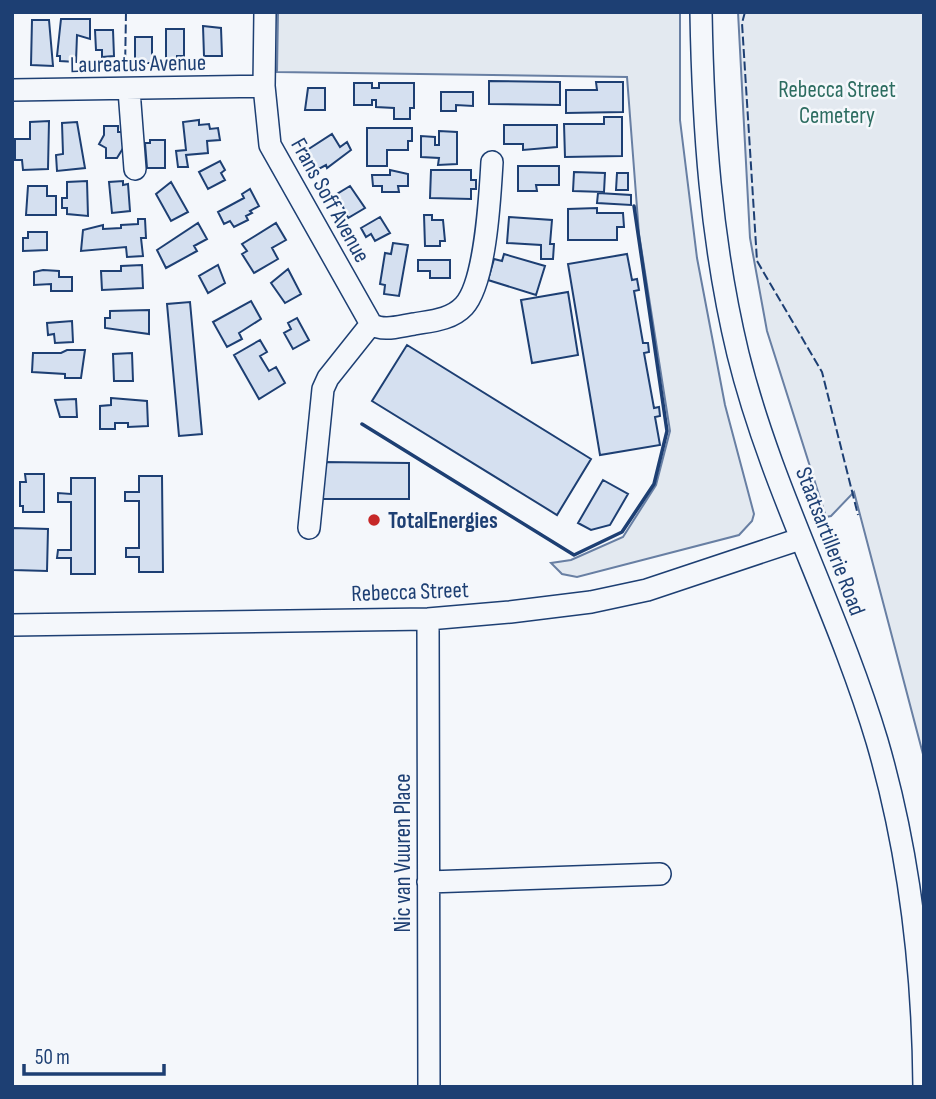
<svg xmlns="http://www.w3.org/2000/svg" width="936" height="1099" font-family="'Sofia Sans Condensed',sans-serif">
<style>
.green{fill:#e3e9f0;stroke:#687fa3;stroke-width:2}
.building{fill:#d5e0f0;stroke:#1d3f73;stroke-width:2}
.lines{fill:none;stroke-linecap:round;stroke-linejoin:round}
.minor-casing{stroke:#1d3f73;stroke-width:24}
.minor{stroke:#f4f7fb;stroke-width:21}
.fence{stroke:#1d3f73;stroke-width:2;stroke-dasharray:9 3.5;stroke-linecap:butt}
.wall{stroke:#1d3f73;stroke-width:3.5}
.poi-dot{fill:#c62828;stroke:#f4f7fb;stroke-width:2.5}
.labels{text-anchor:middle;stroke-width:5;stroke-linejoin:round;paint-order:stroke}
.street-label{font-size:23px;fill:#1d3f73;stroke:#f4f7fb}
.park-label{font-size:23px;fill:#2c6c60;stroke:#f4f7fb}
.poi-label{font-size:23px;font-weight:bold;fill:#1d3f73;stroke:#f4f7fb;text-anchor:start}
</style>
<rect width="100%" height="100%" fill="#f4f7fb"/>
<path class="green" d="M278,12H680V120L697,258L725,405L754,514L752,521L739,535L577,577L562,574L551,563L571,560L623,537L656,485L670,431L639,234L627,77L277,72Z
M738,12H924V758L854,492L831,516L826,517L767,331L750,238Z"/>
<path class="building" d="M61,19H90V39L77,35L76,62L60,61V56H57Z
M32,20H49L53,66L31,65Z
M203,26L221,28L222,56H204Z
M166,29H184V56H177V60H166Z
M95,30H113L114,56L102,57V50H96Z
M135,37H152V63H135Z
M489,81L560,82V105L489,104Z
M596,82H623V112L566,113V90H597Z
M354,83H372V88H379V83H414V108H410V119H394V108L376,107V100H372V105H354Z
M308,88H325V110H305Z
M441,92H473V106L456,105V111H441Z
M604,117H622V156L565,157L564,124H604Z
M199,120V125L209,124L210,129L218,128L220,140L207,141L208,153L186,155L188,167H178L176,151L186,150L183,122Z
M49,121L48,169L23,170L22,160H15V139H30V122Z
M77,122L85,168L57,171L56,155L63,154L62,123Z
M504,125H557V147L523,150V144H504Z
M104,126H118V132H125V145L117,158H106V148L99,144L104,135Z
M367,128H412V141H408V150H387V166H367Z
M439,131L457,132V164L438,165L439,158L421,157V136L435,137V145H439Z
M332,134L340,147L347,142L351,150L327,168L326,165L315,171L304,152Z
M150,140H165V168H147L145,143H150Z
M220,161L225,170L221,173L225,180L208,189L199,172Z
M518,166H559V185H536L537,191H518Z
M390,170L408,174V186H398L399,192H382V186H373L372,175H390Z
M431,170H471V180H476V189H471V199L430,198Z
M574,172L605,173L604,192L573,191Z
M617,173H628V190H616Z
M87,181L88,216L67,214V208H62V198H67V182Z
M123,181V185L128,184L130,211L112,213L109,182Z
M171,182L188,212L171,221L156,194Z
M28,186H47V196H56V215H26Z
M350,186L365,208L348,218L337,194Z
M250,189L259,206L250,211L252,213L246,216L248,220L234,227L230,221L224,224L218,212L244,198L242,194Z
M598,193L631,195V205L597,203Z
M597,208V213H623L624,227H617V240H568V209Z
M424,215H432V220H443L445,241H440V246H425Z
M380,217L390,233L375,241L371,234L366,237L361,228Z
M509,217L552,220L550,244H554L553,259H541V245L507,243Z
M138,219H145L146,238H141L143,256L127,257L126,247L81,251L83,230L103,225V229L121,228V225L138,224Z
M198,223L207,239L194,246L197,251L166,268L157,250Z
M276,223L286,240L272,248L278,259L254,273L242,254L247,251L242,244Z
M28,232H47V250L23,251V238H28Z
M393,243L408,245L399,296L384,294L385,285L380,284L385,253L391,254Z
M504,254L545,266L536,295L488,280L494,259L502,261Z
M627,254L632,280L637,279L639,290L634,291L643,343H648L649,352L644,353L654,408L659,407L660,416L655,417L660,445L600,455L568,264Z
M418,260H450V278H430V271H418Z
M142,265L143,288L102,290L101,271H121V266Z
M218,265L225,283L208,293L199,276Z
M288,269L301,294L285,303L271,283Z
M43,270L59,271V277H72V291H51V284L34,285V272Z
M568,292L578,355L532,363L521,300Z
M251,301L261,319L239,333L242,339L227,347L213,322Z
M190,302L202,434L179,436L167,304Z
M149,310V334L105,328V318H110V311Z
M297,318L309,340L293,349L284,333L291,329L288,323Z
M72,321L73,342L55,343L54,334L48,335L47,323Z
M260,340L267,352L260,356L269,371L276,367L285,383L259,399L234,355Z
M407,345L591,459L557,515L372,401Z
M67,350H85L81,378H65V374L32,372L33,353H61Z
M132,353L133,381H114L113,354Z
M111,398L147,401L148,426L128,427V423H115V429H100V406L111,405Z
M76,399L77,417H60L55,400Z
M323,462L409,463V499H323Z
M25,474H44V512H23V506H20V482H26Z
M139,476H162L163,572H139V557H126V548H139V501H125V492H139Z
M71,478H95V574H71V558H57L58,550H71V502H58V493L71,494Z
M603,480L628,494L610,525L591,530L578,523Z
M13,528L48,529L47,571L13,570Z"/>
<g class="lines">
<defs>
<path id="minor" d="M265,12L264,86L270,145L371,324C383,332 400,326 414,324C431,321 451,320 464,306C486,282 490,195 492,162
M701,12C703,127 711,242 738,354C771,488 838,610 877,741C910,854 923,969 924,1087
M12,90L264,86
M129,90L135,169
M309,528L323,389L328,378L371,324
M428,619L429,1087
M12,625L428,619L510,612L591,602L647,590L800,539
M428,882L660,874"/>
</defs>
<use href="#minor" class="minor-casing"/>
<use href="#minor" class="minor"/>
<path class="fence" d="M745,12L742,23L757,261L822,372L858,515
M125,71L126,12"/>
<path class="wall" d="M362,424L574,555L622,532L654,484L667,431L634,206"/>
</g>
<circle class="poi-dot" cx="374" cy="520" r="7"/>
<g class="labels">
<g class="street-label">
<text transform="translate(138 63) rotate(-1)" y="8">Laureatus Avenue</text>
<text transform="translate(331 200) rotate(61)" y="8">Frans Soff Avenue</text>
<text transform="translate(831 541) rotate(69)" y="8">Staatsartillerie Road</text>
<text transform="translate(410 591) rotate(-2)" y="8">Rebecca Street</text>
<text transform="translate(402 853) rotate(-90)" y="8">Nic van Vuuren Place</text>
</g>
<g class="park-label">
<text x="837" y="97">Rebecca Street<tspan x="837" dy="26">Cemetery</tspan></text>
</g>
<g class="poi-label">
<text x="388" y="528">TotalEnergies</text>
</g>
</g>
<rect width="936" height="1099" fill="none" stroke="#1d3f73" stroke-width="28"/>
<path d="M24 1064v10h140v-10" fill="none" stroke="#1d3f73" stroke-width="3.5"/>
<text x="35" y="1064" font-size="21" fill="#1d3f73" stroke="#f4f7fb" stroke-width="5" paint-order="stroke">50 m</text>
</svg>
